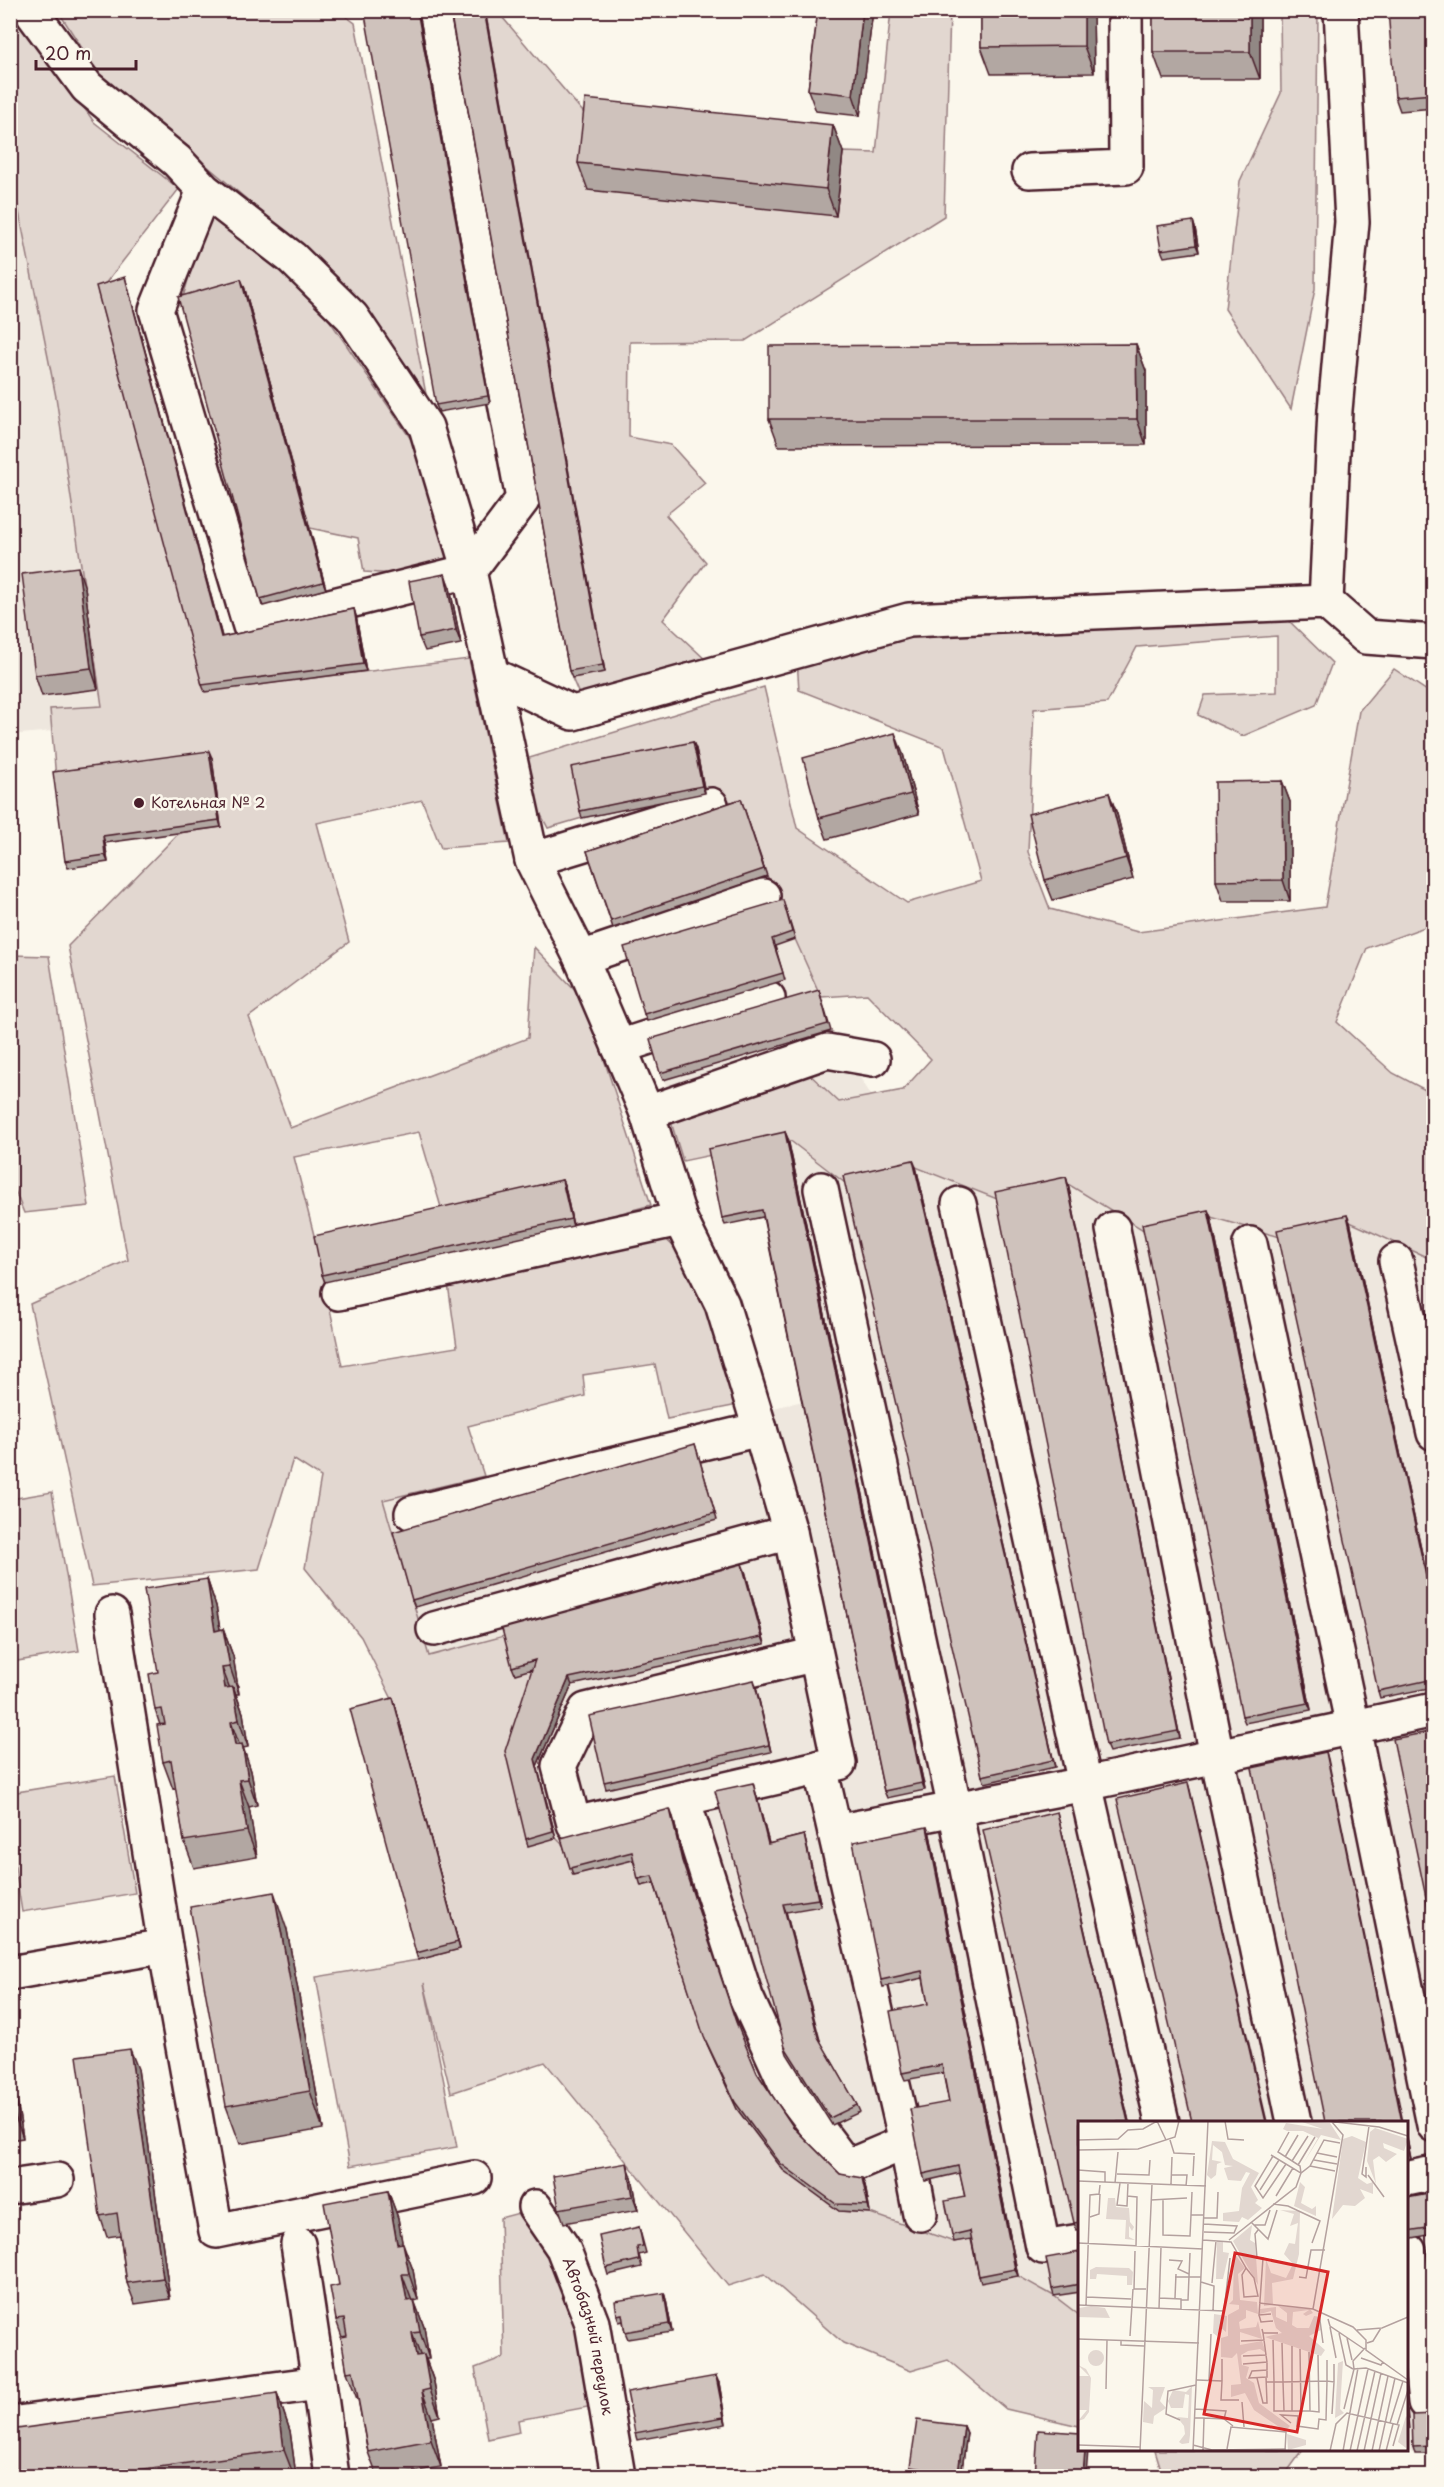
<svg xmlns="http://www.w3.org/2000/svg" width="1444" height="2487" font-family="'Playpen Sans',sans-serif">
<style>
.built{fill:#eee7de}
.green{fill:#e2d7d0;stroke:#967b7e;stroke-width:1.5}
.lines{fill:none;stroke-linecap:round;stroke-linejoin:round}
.minor-casing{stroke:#4a1f2b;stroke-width:38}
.minor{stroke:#fbf7ec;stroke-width:33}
.wall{fill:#b2a7a2;stroke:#4a1f2b;stroke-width:1.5}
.shaded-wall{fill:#918884;stroke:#4a1f2b;stroke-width:1.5}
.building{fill:#cfc2bc;stroke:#4a1f2b;stroke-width:1.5}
.poi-dot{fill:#4a1f2b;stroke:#fbf7ec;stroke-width:2}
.labels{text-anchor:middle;stroke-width:5;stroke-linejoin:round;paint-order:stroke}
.poi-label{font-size:15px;fill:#4a1f2b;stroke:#fbf7ec;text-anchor:start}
.street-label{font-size:15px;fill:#4a1f2b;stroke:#fbf7ec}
.inset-road{fill:none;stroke:#b4a19f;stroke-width:1.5}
.view{fill:#d62828;fill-opacity:0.15;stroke:#d62828;stroke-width:3}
.inset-edge{fill:none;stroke:#4a1f2b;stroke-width:3}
</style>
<rect width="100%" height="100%" fill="#fbf7ec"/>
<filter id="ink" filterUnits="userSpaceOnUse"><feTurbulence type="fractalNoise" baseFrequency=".0167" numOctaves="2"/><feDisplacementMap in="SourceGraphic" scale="12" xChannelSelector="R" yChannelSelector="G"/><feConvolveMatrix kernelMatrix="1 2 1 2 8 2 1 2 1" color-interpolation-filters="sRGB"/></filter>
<g filter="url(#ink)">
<path class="built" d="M10,172L56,397L102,706L50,709L52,731L11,735Z
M696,749L705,793L743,806L767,876L785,907L795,940L821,997L831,1031L916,1167L1068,1184L1145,1231L1211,1217L1280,1237L1350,1222L1433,1260V2454H1415L1405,2450H1406V2122H1080L1079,2315L1054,2296L981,2283L954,2242L870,2213L839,2211L783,2170L737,2109L707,2044L655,1883L641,1886L634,1860L573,1875L528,1846L537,1668L515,1674L504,1637L430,1657L383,1500L803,1401L764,1217L725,1225L710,1156L663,1080L627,955L613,928L590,858L582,818Z"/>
<path class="green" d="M337,10L355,23L429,410L313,255L100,76L58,11Z
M10,11H16L94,122L179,189L98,293L205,691L469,659L509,843L441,848L422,800L317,823L349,942L249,1017L290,1128L528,1038L534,947L585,1000L651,1205L573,1226L565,1187L443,1214L419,1132L294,1157L316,1243L342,1366L457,1347L448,1284L662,1236L691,1262L743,1404L667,1419L655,1364L583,1375L585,1396L468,1426L484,1476L383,1500L429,1656L504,1636L538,1668L507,1758L556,1838L563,1845L634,1859L654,1883L707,2044L737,2109L783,2170L839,2211L870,2213L954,2242L972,2238L1018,2276L1054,2296L1079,2315V2426L1006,2409L948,2360L911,2371L843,2343L765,2274L728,2286L545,2062L451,2093L424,1983L457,2147L350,2166L316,1977L418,1960L460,1949L395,1705L361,1637L305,1568L321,1477L293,1459L259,1569L92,1586L30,1304L128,1260L68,946L179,833L221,827L56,779L50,709L102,706L56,397L11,172Z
M485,11H497L595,126L836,216L843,152L876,153L891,11H950L944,216L745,341L630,342L629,437L671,445L705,483L666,515L706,562L663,620L709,663L581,699L572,678L605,672Z
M1280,11H1318L1315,289L1291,409L1225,309L1240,181L1281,93Z
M208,211L308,289L415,445L450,557L413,575L364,572L358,538L310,528L244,287L181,304Z
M1284,616L1332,663L1316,705L1243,736L1198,715L1205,695L1277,692V636L1137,647L1107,703L1034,709L1028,852L1050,909L1138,932L1325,907L1359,711L1394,669L1433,695V924L1367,948L1337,1022L1393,1073L1433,1094V1260L1350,1222L1280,1237L1211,1217L1145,1231L1068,1184L997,1199L916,1167L845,1183L788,1139L683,1161L671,1122L805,1070L839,1102L903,1090L931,1059L867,994L821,997L795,939L785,907L767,876L743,806L705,793L582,818L548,828L528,790L526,759L764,687L797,828L907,903L981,881L944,747L799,690L797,659L956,626Z
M10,955L49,956L89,1206L24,1213L11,1181Z
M52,1492L79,1651L11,1662V1499Z
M115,1776L135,1893L22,1912L11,1842V1793Z
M530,2210L559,2252L593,2406L518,2420L520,2432L488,2439L475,2368L504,2357L500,2218Z
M1155,2450H1303L1284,2476H1163Z"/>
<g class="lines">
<defs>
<g id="minor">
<path d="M30,10L87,87L177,161L204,190L292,258L352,317L426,427L469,571L250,626L156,310L204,190"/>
<path d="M432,10L523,499L469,571L532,860L711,805"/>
<path d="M1029,171L1126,167L1125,10"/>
<path d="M1326,602L1335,410L1352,222L1341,10"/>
<path d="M492,675L573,713L909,620L1326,602L1366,637L1434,642"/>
<path d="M532,860L581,958L763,896"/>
<path d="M581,958L619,1047L768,998"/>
<path d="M619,1047L647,1113L827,1051L873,1059"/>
<path d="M821,1189L955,1809L835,1832"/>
<path d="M959,1204L1085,1784L1434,1710"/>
<path d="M1113,1229L1217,1756L1294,2122"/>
<path d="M1250,1244L1353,1727L1434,2125"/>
<path d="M1396,1261L1434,1433"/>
<path d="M339,1293L680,1219L647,1113"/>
<path d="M412,1513L760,1429L722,1304L680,1219"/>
<path d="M790,1532L816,1654L586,1710L559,1766L574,1824L839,1763L816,1654"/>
<path d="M112,1614L165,1946"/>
<path d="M434,1629L790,1532L760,1429"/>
<path d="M683,1799L746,1997L788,2089L847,2167L906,2142L820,1767"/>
<path d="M10,1973L165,1946L216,2231L474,2178"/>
<path d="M906,2142L920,2214"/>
<path d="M1406,2179L1434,2173"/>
<path d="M10,2187L57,2180"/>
<path id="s1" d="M535,2207L563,2248L592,2323L618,2476"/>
<path d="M1080,2241L1043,2247L955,1809L1085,1784L1162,2122"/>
<path d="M298,2244L319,2383"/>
<path d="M1406,2251H1409L1425,2402H1434"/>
<path d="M10,2424L319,2383L332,2476"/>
</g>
</defs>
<use href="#minor" class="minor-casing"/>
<use href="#minor" class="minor"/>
</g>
<path class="wall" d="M450,10L605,672L572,678L569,671Z
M818,10H873L860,116L816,111L808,90Z
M981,10H1093L1094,73L991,74L981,47Z
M1153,10H1260V79H1163L1153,52Z
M419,13L490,403L439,412L436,405Z
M1432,13L1434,35V108L1400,111L1395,97Z
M833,125L843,152L836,216L588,190L578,163Z
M1193,221L1195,228L1199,252L1164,257L1161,250Z
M127,284L222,637L354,609L356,616L366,671L205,692L202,685Z
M244,286L326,589L263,606L260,599Z
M1136,344L1146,371V445L779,446L769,419Z
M85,588L98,689L42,696L35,675Z
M450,588L461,644L425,651L419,637Z
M693,742L696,749L705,793L582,818L580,811Z
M903,754L919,814L827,839L819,818Z
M212,758L221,827L105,843L108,862L68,868L65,861Z
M1282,781L1290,802V901H1223L1216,881Z
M1109,793L1117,814L1133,879L1053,900L1045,880Z
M741,799L767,876L613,928L587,851Z
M785,907L795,939L775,946L785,980L647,1021L644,1014Z
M819,990L831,1031L663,1080L660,1073Z
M785,1132L788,1139L925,1790L887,1798L884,1791L763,1217L725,1225L722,1218Z
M916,1167L1055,1767L985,1783L982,1776Z
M1066,1177L1068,1184L1180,1738L1109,1752L1106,1745Z
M562,1180L565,1187L573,1226L325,1282L322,1275Z
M1211,1217L1311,1710L1245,1723L1242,1716Z
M1350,1222L1434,1609V1687L1380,1698L1378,1691Z
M695,1444L717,1520L415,1607L412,1600Z
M745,1571L765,1644L572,1685L537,1766L556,1838L528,1846L526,1839L532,1669L515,1674L512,1667Z
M207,1579L216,1606L220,1630L223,1629L233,1656L239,1694H236L243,1713L248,1747L243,1748L251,1771L257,1805L249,1807L257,1857L194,1868L184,1841L176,1788L173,1789L163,1762L160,1725L155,1710L158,1672Z
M756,1687L771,1752L606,1789L604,1782Z
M395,1705L460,1949L418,1960L416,1953Z
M755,1790L769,1844L804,1835L806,1843L821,1906L786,1912L819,2039L857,2105L860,2112L832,2125L787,2054L785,2047Z
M673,1817L685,1868L737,2025L757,2073L794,2128L840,2174L865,2185L870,2213L839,2211L783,2170L737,2109L707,2044L654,1883L641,1886L633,1860L573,1875L561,1838Z
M1059,1820L1129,2122H1080V2229L1077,2230L1074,2223Z
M930,1835L1018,2276L981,2283L979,2276L971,2239L954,2242L952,2235L965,2197L960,2173L925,2181L923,2174L949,2102L943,2073L905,2080L902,2073L928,2004L923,1978L883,1987L881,1980Z
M287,1930L323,2129L240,2144L226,2106Z
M10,2058L23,2138L10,2140Z
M138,2069L170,2299L135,2304L127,2283L120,2235L107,2237L100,2216Z
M1407,2139L1411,2159L1407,2160Z
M632,2177L638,2210L564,2223L559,2209Z
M388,2191L398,2218L402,2243L413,2270L418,2300L414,2301L424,2327L429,2359H426L434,2382L440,2416L432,2418L441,2467L388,2476H377L368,2452L358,2399H357L347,2372L342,2337L336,2320L339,2285Z
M1434,2193V2234L1407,2239V2198Z
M639,2227L646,2253L639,2255L642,2267L608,2275L606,2268Z
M1080,2252V2292L1054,2296L1052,2289Z
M664,2293L666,2300L672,2332L628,2339L625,2332L623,2321L619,2322L617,2315Z
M719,2383L726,2424L637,2440L635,2433Z
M277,2393L290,2431L296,2476H10Z
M1434,2414V2454H1415L1413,2447Z
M964,2426L967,2433L961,2476H929L913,2474L910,2467Z"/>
<path class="shaded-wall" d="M417,10L419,13L490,403L488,396Z
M484,10H485L605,672L603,665Z
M863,10H873L860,116L853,95Z
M1084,10H1093L1094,73L1084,46Z
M1250,10H1260V79L1250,52Z
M1428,10H1431L1432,13L1434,35V82Z
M833,125L843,152L836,216L826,189Z
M1193,221L1195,228L1199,252L1196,245Z
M125,277L127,284L224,644L221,637Z
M241,279L244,286L326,589L323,582Z
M1136,344L1146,371V445L1137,419Z
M78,567L85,588L98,689L91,668Z
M445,574L450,588L461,644L456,630Z
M354,609L356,616L366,671L363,664Z
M895,733L903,754L919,814L911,794Z
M693,742L696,749L705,793L702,786Z
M209,751L212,758L221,827L219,820Z
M1282,781L1290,802V901L1283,880Z
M1109,793L1117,814L1133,879L1126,858Z
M103,836L105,843L108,862L105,855Z
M785,1132L788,1139L925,1790L922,1783Z
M913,1160L916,1167L1055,1767L1053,1760Z
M1066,1177L1068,1184L1180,1738L1178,1731Z
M562,1180L565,1187L573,1226L571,1219Z
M1208,1210L1211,1217L1311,1710L1308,1703Z
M1347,1215L1350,1222L1434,1609V1613Z
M742,1564L745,1571L765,1644L762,1637Z
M207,1579L216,1606L225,1658L215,1631Z
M223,1629L233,1656L239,1694L230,1667Z
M222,1668L232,1694L225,1688Z
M569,1678L572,1685L537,1766L556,1838L535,1759Z
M754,1680L756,1687L771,1752L769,1745Z
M233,1687L243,1713L248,1747L239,1720Z
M393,1698L395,1705L460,1949L458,1942Z
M231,1722L241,1749L235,1745Z
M242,1744L251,1771L257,1805L248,1779Z
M1326,1752L1328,1759L1403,2122H1402Z
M239,1780L249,1807L257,1857L247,1831Z
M753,1783L755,1790L771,1851L768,1844Z
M1188,1783L1190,1790L1267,2122H1266Z
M670,1809L673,1817L685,1868L682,1861Z
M1057,1812L1059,1820L1129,2122H1128Z
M927,1827L930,1835L1018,2276L1015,2269Z
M804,1835L806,1843L821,1906L818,1899Z
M274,1892L287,1930L323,2129L310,2091Z
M783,1904L786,1912L821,2044L818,2037Z
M130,2049L138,2069L170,2299L163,2278Z
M10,2058L23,2138L13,2111L10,2096Z
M1407,2139L1411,2159L1408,2152Z
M627,2163L632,2177L638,2210L633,2196Z
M862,2178L865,2185L870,2213L868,2205Z
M388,2191L398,2218L407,2271L397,2244Z
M403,2243L413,2270L418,2300L409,2274Z
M402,2274L412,2301H407Z
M664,2293L666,2300L672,2332L669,2324Z
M414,2300L424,2327L429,2359L420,2332Z
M412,2333L422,2360L416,2356Z
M424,2355L434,2382L440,2416L430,2389Z
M716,2376L719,2383L726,2424L724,2417Z
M422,2391L432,2418L441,2467L431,2440Z
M277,2393L290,2431L296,2476H294L284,2450Z
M1407,2409L1409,2429L1407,2422Z
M964,2426L967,2433L961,2476H959L958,2474Z
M1085,2450H1088L1086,2476H1083Z"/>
<path class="building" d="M389,10H417L488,396L436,405L365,15Z
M450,10H484L603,665L569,671Z
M818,10H863L853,95L808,90Z
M981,10H1084V46L981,47Z
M1153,10H1250V52H1153Z
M1388,10H1428L1434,82V94L1395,97Z
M585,99L833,125L826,189L578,163Z
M1193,221L1196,245L1161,250L1157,226Z
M125,277L221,637L354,609L363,664L202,685L96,286Z
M241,279L323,582L260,599L178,297Z
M1136,344L1137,419H769V346Z
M78,567L91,668L35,675L22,574Z
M445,574L456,630L419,637L409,581Z
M895,733L911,794L819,818L803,758Z
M693,742L702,786L580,811L571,767Z
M209,751L219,820L103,836L105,855L65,861L53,772Z
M1282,781L1283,880L1216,881L1215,782Z
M1109,793L1126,858L1045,880L1028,814Z
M741,799L764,869L611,921L587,851Z
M783,900L792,932L772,939L783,973L644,1014L624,947Z
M819,990L828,1024L660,1073L650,1039Z
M785,1132L922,1783L884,1791L762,1210L722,1218L708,1149Z
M913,1160L1053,1760L982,1776L843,1176Z
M1066,1177L1178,1731L1106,1745L995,1192Z
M562,1180L571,1219L322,1275L314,1236Z
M1208,1210L1308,1703L1242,1716L1142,1224Z
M1347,1215L1434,1613V1679L1378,1691L1277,1230Z
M695,1444L715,1513L412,1600L393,1532Z
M742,1564L762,1637L569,1678L535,1759L553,1831L526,1839L505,1751L535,1660L512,1667L502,1629Z
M207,1579L215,1631L223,1629L230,1667L222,1668L225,1688L233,1687L239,1720L231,1722L235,1745L242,1744L248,1779L239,1780L247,1831L184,1841L171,1760L163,1762L157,1725L165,1724L162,1709L155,1710L149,1674L158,1672L144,1589Z
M754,1680L769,1745L604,1782L589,1716Z
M393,1698L458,1942L416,1953L350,1709Z
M1434,1731V1936L1393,1739Z
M1326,1752L1402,2122H1325L1252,1768Z
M753,1783L768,1844L804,1835L818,1899L783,1904L818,2037L857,2105L830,2118L785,2047L715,1791Z
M1188,1783L1266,2122H1192L1117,1799Z
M670,1809L682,1861L736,2022L757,2073L794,2128L840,2174L862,2178L868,2205L836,2204L780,2163L735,2102L704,2037L652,1876L638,1879L632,1852L570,1868L561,1838Z
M1057,1812L1128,2122H1080V2222L1074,2223L983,1830Z
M927,1827L1015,2269L979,2276L970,2231L952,2235L945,2201L965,2197L958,2166L923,2174L910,2109L949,2102L942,2065L902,2073L890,2011L928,2004L922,1971L881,1980L853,1842Z
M274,1892L310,2091L226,2106L190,1907Z
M130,2049L163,2278L127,2283L117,2213L100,2216L77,2056Z
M10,2096L13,2111L10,2112Z
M627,2163L633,2196L559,2209L553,2176Z
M388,2191L397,2244L403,2243L409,2274H402L407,2301L414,2300L420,2332L412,2333L416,2356L424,2355L430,2389L422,2391L431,2440L368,2452L353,2371L347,2372L341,2337L347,2336L344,2319L336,2320L330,2287L339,2285L324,2203Z
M1434,2193V2227L1407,2231V2198Z
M639,2227L643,2246L637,2247L639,2260L606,2268L599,2236Z
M1080,2252V2284L1052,2289L1046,2258Z
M664,2293L669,2324L625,2332L622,2314L617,2315L615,2301Z
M716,2376L724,2417L635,2433L627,2392Z
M277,2393L284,2450L93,2476H10V2430Z
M1434,2414V2446L1413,2447L1412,2415Z
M917,2420L964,2426L958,2474L910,2467Z
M1038,2430L1080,2433V2450H1085L1083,2476H1035Z"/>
</g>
<circle class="poi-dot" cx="139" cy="803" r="6"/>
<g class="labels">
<g class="poi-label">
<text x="151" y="808">Котельная № 2</text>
</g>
<g class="street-label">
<text dy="5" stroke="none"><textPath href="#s1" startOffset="142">Автобазный переулок</textPath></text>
</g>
</g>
<g transform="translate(1078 2121)">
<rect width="330" height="330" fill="#fbf7ec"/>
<path d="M221,0L252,2L263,19L243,14L225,43L240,17L225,10H209L205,8L208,2L245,8ZM297,7L330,18L326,30L305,22L306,27L319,33L308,41L301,35L295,39L298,63L289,40L292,11ZM274,15L288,21L280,57L289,63L295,61V73L282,68L287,77L277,85L265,84L254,98L265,18ZM134,20L147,21L155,38L181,52L173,66L180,79L177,82L184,87L170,99L164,96L161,101L145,100V92L161,90L164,67L172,52L168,51L163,60L150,59L146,47L155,45L147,44L144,31L135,24L134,39L144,41L139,43L138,54L133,58L129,54ZM222,61L227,66L223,82L234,88L238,85V95L216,85ZM30,77H37L38,86L51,87L52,101L56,106L54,110L51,105V116L57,119L47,118L48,99L28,98ZM202,89L222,90L221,133L215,158L194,162L195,184L186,185L188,138L193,152L208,157L215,143L206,133L211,122L217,123L220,102L212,105L216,93ZM174,104L172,119L177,122L180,164L155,120ZM139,120H145V131L151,132L145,158H138ZM156,132L167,147L160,153L162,179L179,181L180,193L168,189V197L161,201L162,208L178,206L180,200L184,218L162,211V224L184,220L188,232L182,228L170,230L163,234L164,244L171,246L168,257L176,262L181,282L212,305L207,310L176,289L167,272L153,276V264L163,263L159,232L154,237L143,236V217L150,215V194L161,188V184L151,183L155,179ZM18,146L51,147L55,151L54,164H49V155L19,153L18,158H12V149ZM13,185L27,187L32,197L0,196L1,187ZM200,185L232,188L235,192L228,195L225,193L231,189L215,191L214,204L219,207H231L236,195L242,196L243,209L231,215L247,229L243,235L187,216L204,212L198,207L193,190L182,193V188L198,186V196L209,201V192ZM136,193L149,195L148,211L142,206L139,215L135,212ZM10 237a8 8 0 1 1 16 0a8 8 0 1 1-16 0ZM265,240L262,288L266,292L257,297L260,242ZM0,244L8,248L13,257L11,291L6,298L0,300L9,289H0V255H11ZM114,265L112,314L111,322L104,323L101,321L107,313L106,305L99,296L110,297L111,274L107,273L105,287H93L90,280L95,269L108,271ZM70,266H87L82,280L88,287L76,295L75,303L65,301L66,280L74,287L75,269ZM328,295L330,298L328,327L320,321ZM209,313L228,319V324L210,329Z" fill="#e2d7d0"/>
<path class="inset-road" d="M147,0L150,18L166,19M249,0L301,6L330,15M211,11L200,31L222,45L223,52L232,45L246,19L262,22M0,19L40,18L50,9L65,8L79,0L88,19M92,19L96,32L117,33M0,29L60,28L97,16L101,0M239,32L259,36M195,35L177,65L185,77L208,43M207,36L220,14M236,39L259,43M214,40L230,15M220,44L237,16M232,45L257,50M288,46V56L284,53L291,5M0,49L27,51V61M39,53L71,54L72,39M93,54H109L108,65M290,54L306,76M115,55L116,35M0,60L128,65M37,62L40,31M42,62L39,84L49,85L50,62M93,63L94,36M182,69L201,39M114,71L113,94H125M49,75L59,76L58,125M198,75L215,47M73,79L109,77M85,79V114L112,115L113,94M195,83L210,85L242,100L234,122M12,96L21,93L22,73M126,97H139L140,71M173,101L190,118L199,89M176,104H187L192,89M180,109L177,113L179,137H185L181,194L193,193M126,111L156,112L159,105L126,103M125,119L153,121L168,147L164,154L166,176L180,175L176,157L168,147M151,119L218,66L223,52L193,34M0,122L125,128M57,130L56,168H68M91,139L104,140L100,148L111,153M97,156H123M221,156L228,157L233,129H247M123,161L136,165L135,190M134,162L138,120M9,176L53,178M81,177L103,178V189M97,177L98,153M103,179H110L112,132M181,182L235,188L275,206L288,219V229L330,259M0,184L146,190L152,137M8,184L12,74L21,73L22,64M81,188L83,126M235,188L265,14L254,1M241,192L245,222M181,194L183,201L195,200M250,198L252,205L286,228M252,206L258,237M184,208L185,212H200M279,209L304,207L330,196M261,212L268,244L275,248M52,215L55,168M269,217L274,239M0,218L121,222M43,219V224L66,225M163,220L186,219L185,212M204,222L205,261L249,260V239M289,222L295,220L303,207M165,235L188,234L186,219M283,237L303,244L305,241M189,241V249L174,250L171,257L189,256V249M165,243L189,241L188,234M276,248L275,240L287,227M179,257L185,282H189L188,256M119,259L144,260L143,279H161M131,259L133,213M144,260V238M188,261H196L195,219M196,261H205L206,290H196ZM28,268L29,219M164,281L166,306M117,288L148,290L146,298M266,288L276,248L288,247L330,262M206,290H214V225M214,290H223L222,228M223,290H232L231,231M232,290L241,291L240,234M254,293L256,261M117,297H126L125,330M126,297L146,298L155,305M102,299L88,293L90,270L118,264M213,302L203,294L220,295L219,305L240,308L241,298L248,299L249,260L256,261V243M312,302L325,260M319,304L330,269M0,324L62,326M115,324L134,329L208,328M149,328L153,306L208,311L207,330M62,330L74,63M115,330L130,0M252,330L258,303L269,292L321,304L315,325M265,330L280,247M272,330L290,248M279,330L297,250M286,330L303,252M294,330L310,255M301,330L317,257M308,330L315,303"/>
<path class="view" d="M157,132L250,151L219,311L126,293Z"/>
<rect width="330" height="330" class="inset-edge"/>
</g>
<rect width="1444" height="2487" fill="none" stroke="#fbf7ec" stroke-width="36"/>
<rect x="18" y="18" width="1408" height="2451" fill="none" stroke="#4a1f2b" stroke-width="2" filter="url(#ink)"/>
<path d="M36 60v9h100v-9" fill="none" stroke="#4a1f2b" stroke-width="3"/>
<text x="45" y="60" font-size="18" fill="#4a1f2b" stroke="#fbf7ec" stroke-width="4.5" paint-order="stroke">20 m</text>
</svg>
